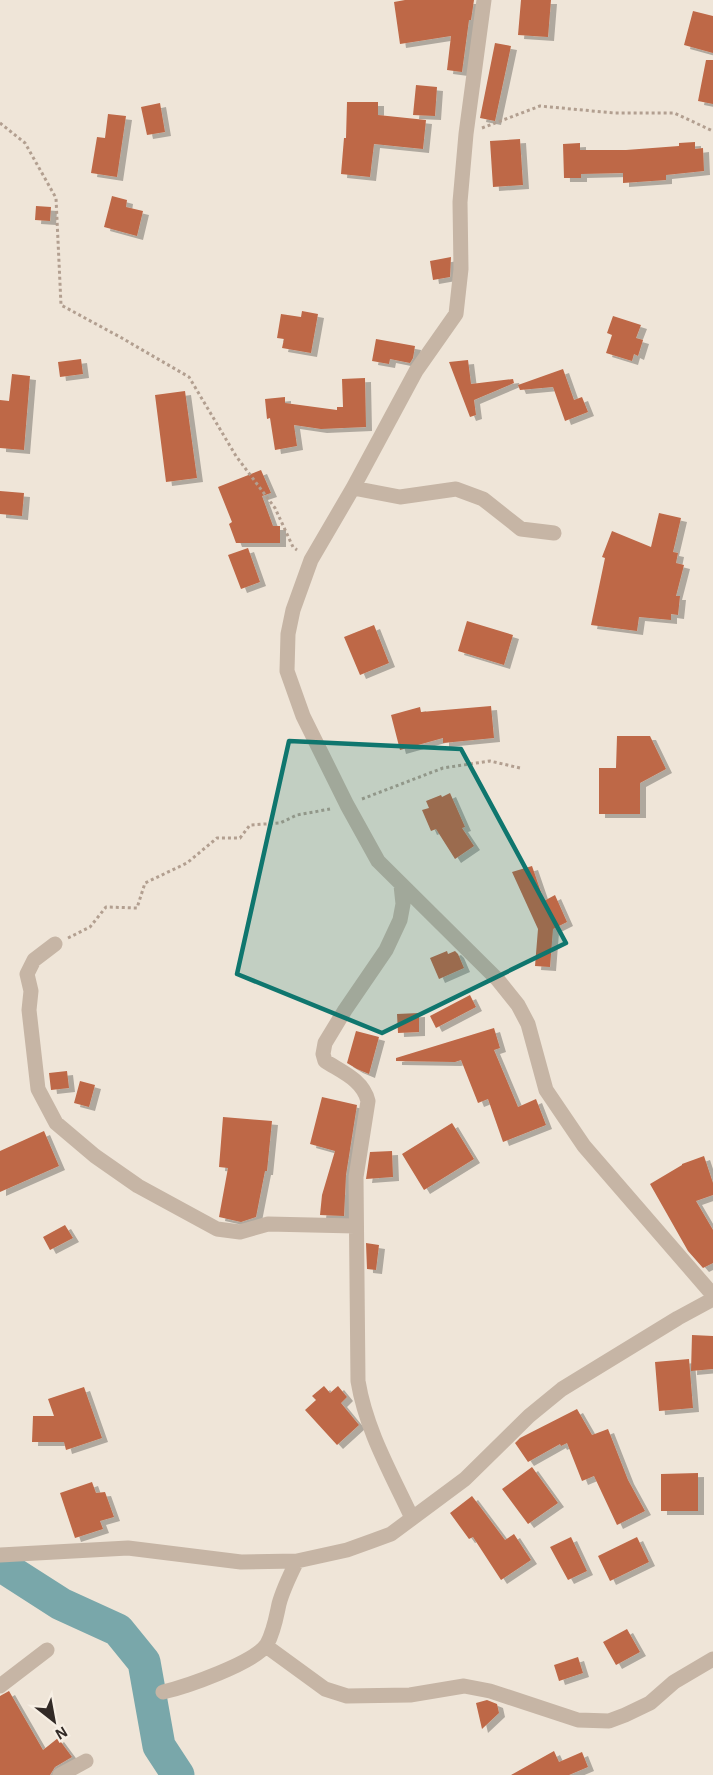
<svg xmlns="http://www.w3.org/2000/svg" width="713" height="1775" font-family="'Alegreya Sans',sans-serif">
<style>
.lines{fill:none;stroke-linecap:round;stroke-linejoin:round}
.river{stroke:#79a7aa;stroke-width:33}
.building{fill:#be6847;filter:url(#shadow)}
.path{stroke:#b29f90;stroke-width:3;stroke-dasharray:3 3;stroke-linecap:butt}
.minor{stroke:#c6b5a5;stroke-width:15}
.marked{fill:#0f766e;fill-opacity:0.2;stroke:#0f766e;stroke-width:4.5;stroke-linejoin:round}
</style>
<defs>
<filter id="shadow"><feDropShadow dx="6" dy="4" stdDeviation="0" flood-color="#0004"/></filter>
</defs>
<rect width="100%" height="100%" fill="#efe5d8"/>
<g class="lines">
<path class="river" d="M0,1565L61,1604L118,1630L144,1662L159,1746L178,1775"/>
</g>
<path class="building" d="M405,0H474L471,20H469L462,72L447,70L451,36L400,44L394,2Z
M521,0H551L548,37L518,35Z
M693,11L713,16V53L684,45Z
M495,43L511,46L495,121L480,118Z
M706,60H713V104L698,101Z
M416,85L437,87L435,116L413,115Z
M347,102H378V115L426,120L423,149L374,144L370,177L341,174L344,138H346Z
M160,103L165,132L147,135L141,107Z
M108,114L126,116L117,177L91,173L97,137L105,138Z
M520,139L523,185L493,187L490,141Z
M695,142V149L703,148L704,171L666,175V180L623,183V173L581,174V178H564L563,144L580,143V150H626L679,146V143Z
M112,196L127,200L126,207L143,211L137,236L104,227Z
M36,206L51,207L50,221L35,220Z
M451,257L450,277L433,280L430,261Z
M302,311L318,314L311,353L282,348L284,339L277,338L281,314L301,317Z
M613,316L641,325L636,338L643,340L638,356L634,354L632,361L606,353L612,335L607,333Z
M376,339L415,346L413,358L410,363L390,359L389,364L372,361Z
M81,359L83,374L60,377L58,362Z
M468,360L471,384L513,379L514,383L474,400L476,415L470,417L449,362Z
M563,369L574,400L582,397L588,412L565,421L553,387L520,390L518,385Z
M12,374L30,376L24,450L0,448V400L9,401Z
M365,378L366,427L321,429L294,425L297,446L275,450L270,418L267,419L265,399L285,397V403L337,410V407H343L342,379Z
M185,391L197,478L166,482L155,395Z
M261,470L271,493L262,496L273,526H280V543H236L229,524L232,522L218,487Z
M0,491L24,493L22,516L0,514Z
M659,513L681,518L673,552L678,553L676,563L684,565L676,596H680L678,615L671,614V620L639,617L637,631L591,625L605,558L602,557L612,531L651,547Z
M248,548L260,582L241,589L228,555Z
M467,621L513,635L504,665L458,651Z
M374,625L389,663L360,675L344,637Z
M491,706L494,738L443,743V738L400,750L391,715L420,707L421,712Z
M617,736H650L666,769L640,783V814H599V768H616Z
M450,793L465,827L462,828L474,846L455,859L436,829L431,831L422,810L429,808L426,801L441,795L442,797Z
M532,866L544,901L555,895L567,922L553,929L550,967L535,966L538,929L512,872Z
M447,951L448,954L455,951L458,954L464,968L439,979L430,958Z
M470,995L476,1007L436,1028L430,1016Z
M419,1013V1032L398,1033L397,1014Z
M494,1028L500,1048L494,1050L518,1107L536,1099L546,1125L503,1142L488,1099L478,1103L461,1060L455,1062L396,1061V1058Z
M356,1031L379,1037L369,1074L357,1069L347,1063Z
M67,1071L69,1088L51,1090L49,1073Z
M80,1081L95,1085L89,1107L74,1103Z
M322,1097L357,1105L346,1175L344,1216L320,1215L322,1195L335,1151L310,1144Z
M223,1117L272,1121L267,1171H265L256,1217L241,1222L219,1217L228,1168L219,1167Z
M452,1123L474,1159L424,1190L402,1154Z
M44,1131L59,1166L0,1192V1151Z
M392,1151L393,1177L366,1179L370,1152Z
M704,1156L713,1183V1195L696,1201L713,1230V1263L703,1268L688,1251L650,1184L682,1165V1164Z
M65,1225L73,1238L50,1250L43,1237Z
M366,1243L379,1245L376,1270L367,1269Z
M692,1335L713,1336V1369L691,1371Z
M689,1359L693,1408L659,1411L655,1362Z
M324,1386L330,1393L338,1386L347,1397L341,1403L359,1425L337,1445L305,1410L316,1400L312,1396Z
M84,1387L102,1438L66,1450L64,1442H32L33,1416H54L48,1399Z
M577,1409L592,1435L608,1429L628,1480L645,1511L617,1525L594,1476L582,1481L567,1443L561,1446L560,1444L528,1462L515,1443L520,1438Z
M532,1467L558,1503L528,1524L502,1489Z
M698,1473V1511H661V1474Z
M92,1482L96,1493L105,1492L114,1517L100,1521L103,1529L75,1538L60,1493Z
M472,1496L505,1540L514,1534L531,1560L501,1580L473,1537L469,1539L450,1513Z
M571,1537L587,1571L568,1580L550,1547Z
M637,1537L649,1562L610,1581L598,1556Z
M627,1629L640,1652L616,1665L603,1642Z
M578,1657L583,1673L559,1681L554,1665Z
M9,1691L43,1750L58,1738L72,1757L55,1767L50,1775H0V1696Z
M487,1700L497,1704L499,1713L482,1729L476,1703Z
M554,1751L559,1762L582,1752L588,1767L569,1775H511Z"/>
<g class="lines">
<path class="path" d="M0,123L25,143L56,198L61,305L120,337L189,377L236,456L275,508L293,547L297,550
M482,128L540,106L614,113H674L713,131
M362,799L443,768L490,761L520,768
M68,938L90,927L106,907L137,908L145,883L187,863L217,838H240L250,825L280,823L297,815L330,809"/>
<path class="minor" d="M484,0L466,134L460,202L461,269L456,314L416,371L353,488L311,560L293,610L288,634L287,671L303,716L347,805L378,861L498,980L518,1005L528,1024L546,1090L584,1146L713,1295
M353,488L400,497L456,489L483,499L521,529L554,533
M401,885L403,904L400,920L386,950L345,1010L325,1043L323,1054L325,1061C342,1072 363,1080 368,1101L356,1177L358,1381C366,1430 391,1473 412,1518
M55,944L34,960L27,974L31,991L29,1010L38,1089L56,1123L95,1156L138,1186L217,1229L240,1232L268,1224L355,1226
M0,1555L128,1548L241,1562L297,1561L347,1550L372,1541L391,1534L465,1479L529,1416L562,1389L678,1318L713,1299
M266,1646L325,1689L347,1696L410,1695L464,1686L490,1691L578,1720L609,1721L625,1715L650,1703L674,1682L713,1659
M0,1686L47,1650
M163,1692C185,1687 255,1663 267,1644C274,1631 276,1618 279,1604C283,1589 290,1575 297,1561
M60,1775L86,1761"/>
</g>
<path class="marked" d="M289,741L461,749L566,943L382,1033L237,974Z"/>
<g transform="translate(54 1721) rotate(149)" stroke="#f7efe4" stroke-width="4.5" paint-order="stroke">
<path d="M0-4.5L10 22L0 15L-10 22Z" fill="#322a26"/>
<text y="-9" font-size="16" font-weight="bold" text-anchor="middle" fill="#322a26">N</text>
</g>
</svg>
